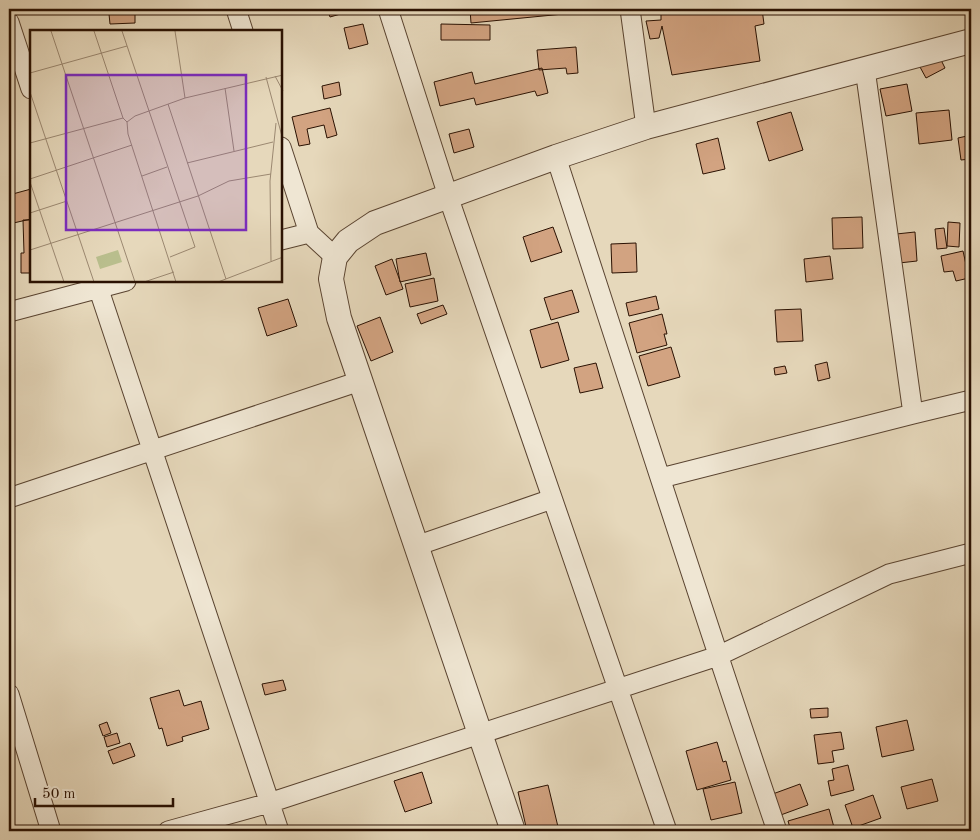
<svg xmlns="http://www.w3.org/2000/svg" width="980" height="840" font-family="'Old Standard TT',serif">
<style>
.building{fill:#d2a381;stroke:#2a1102}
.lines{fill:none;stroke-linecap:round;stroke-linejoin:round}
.minor-casing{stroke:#594330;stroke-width:21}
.tertiary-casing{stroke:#594330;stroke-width:26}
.minor{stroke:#efe6d3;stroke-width:19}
.tertiary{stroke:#efe6d3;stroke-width:24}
.inset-road{fill:none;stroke:#9b8871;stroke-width:1}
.view{fill:#7b2cbf;fill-opacity:0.15;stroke:#7b2cbf;stroke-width:2.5}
.inset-edge{fill:none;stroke:#2a1102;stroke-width:2.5}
</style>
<rect width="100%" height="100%" fill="#e6d8bb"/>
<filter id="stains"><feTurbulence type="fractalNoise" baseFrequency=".004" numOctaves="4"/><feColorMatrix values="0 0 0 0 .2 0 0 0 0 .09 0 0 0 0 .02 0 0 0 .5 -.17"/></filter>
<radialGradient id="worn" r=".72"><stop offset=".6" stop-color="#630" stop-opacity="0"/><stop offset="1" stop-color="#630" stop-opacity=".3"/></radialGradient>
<path class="building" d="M327,9H358L330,17Z
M470,9H583L584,12L471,23Z
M688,9H762L764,24L755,26L760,61L672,75L662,26L659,38L650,39L646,21L661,20V13Z
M109,14H135V23L110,24Z
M363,24L368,44L349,49L344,28Z
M441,24L490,25V40H441Z
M576,47L578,73L567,74L566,68L539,70L537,50Z
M939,56L945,68L926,78L920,67Z
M542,68L548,93L537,96L535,91L476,105L474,98L440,106L434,82L472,72L475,84Z
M339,82L341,95L324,99L322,86Z
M907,84L912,111L886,116L880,89Z
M330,108L337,135L327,138L324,125L307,129L310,144L299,146L292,117Z
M949,110L952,140L919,144L916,113Z
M791,112L803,150L769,161L757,122Z
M469,129L474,147L454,153L449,134Z
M967,136L970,159L961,160L958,138Z
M718,138L725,169L703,174L696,144Z
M31,189V219L9,224V195Z
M862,217L863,248L833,249L832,218Z
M23,220H31V273H21V253H24Z
M948,222L960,223L959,247L947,246Z
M553,227L562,252L531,262L523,237Z
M944,228L947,248L937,249L935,229Z
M915,232L917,261L890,264L887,235Z
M636,243L637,272L612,273L611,244Z
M963,251L969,278L956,281L953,271L944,272L941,256Z
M426,253L431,275L400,282L396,259Z
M830,256L833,279L806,282L804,259Z
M392,259L403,289L386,295L375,266Z
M434,278L438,301L410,307L405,284Z
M572,290L579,312L551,320L544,298Z
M656,296L659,309L629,316L626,303Z
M288,299L297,326L267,336L258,308Z
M443,305L447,314L421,324L417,314Z
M801,309L803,341L777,342L775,310Z
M662,314L667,334H664L667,345L637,353L629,323Z
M380,317L393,352L371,361L357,326Z
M558,322L569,360L541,368L530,330Z
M671,347L680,377L648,386L639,356Z
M827,362L830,378L818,381L815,365Z
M596,363L603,388L580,393L574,368Z
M785,366L787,373L775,375L774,368Z
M283,680L286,690L265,695L262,684Z
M179,690L184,706L201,701L209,729L182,737L183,741L167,746L162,728L159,729L150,698Z
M828,708V717L811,718L810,709Z
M907,720L914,750L882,757L876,727Z
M107,722L111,733L103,736L99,725Z
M841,732L844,749L832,751L834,762L818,764L814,735Z
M117,733L120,743L107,747L104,737Z
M717,742L723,762L726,761L731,780L697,790L686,751Z
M130,743L135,756L113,764L108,751Z
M848,765L854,790L831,796L828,781L834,780L832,769Z
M422,772L432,803L405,812L394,781Z
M932,779L938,801L907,809L901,787Z
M735,782L742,813L711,820L703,789Z
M800,784L808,805L778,816L770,795Z
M548,785L559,831H527L518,792Z
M873,795L881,818L853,828L845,805Z
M829,809L835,831H805L804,828L791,831L788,821Z"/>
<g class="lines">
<defs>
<path id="minor" d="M236,9L243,31
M388,9L448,196L667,831
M630,9L646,127
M9,22L31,89
M865,69L913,414
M281,147L309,233L335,257
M556,157C629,382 701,607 777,831
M281,240L309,233
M96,281L279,831
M9,312L126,281
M661,478L913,414L971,400
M9,498L360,381
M416,546L552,499
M9,694L51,831
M168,831L269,803L718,656L889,574L971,553"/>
<path id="tertiary" d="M513,831L339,318L331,279L335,257L348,241L375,223L556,157L646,127L971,41"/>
</defs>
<use href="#minor" class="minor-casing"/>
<use href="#tertiary" class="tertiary-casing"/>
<use href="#minor" class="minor"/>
<use href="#tertiary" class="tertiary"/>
</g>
<g transform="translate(30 30)">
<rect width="252" height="252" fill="#e6d8bb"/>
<path d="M88,220L92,232L70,239L66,227Z" fill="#b9be8d"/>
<path class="inset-road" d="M21,1L105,252M64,1L93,88L97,92M92,1L165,217L140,227M145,1L155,68M0,43L97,16M245,46L253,61M236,47L253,110M195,58L204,121M0,62L64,252M138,74L196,249M0,113L93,88M157,133L243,112M112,146L137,137M0,149L102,115M0,152L34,252M0,183L37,171M0,220L168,166L199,151L241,144M241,231L240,151L246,93M114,252L144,242M146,252L98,104L97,92L105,86L155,68L253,45M188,252L253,227"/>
<path class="view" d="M36,45H216V200H36Z"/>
<rect width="252" height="252" class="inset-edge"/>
</g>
<rect width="980" height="840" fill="none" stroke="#e6d8bb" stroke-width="30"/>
<rect x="10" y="10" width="960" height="820" fill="none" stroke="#2a1102" stroke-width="2.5"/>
<rect x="15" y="15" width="950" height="810" fill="none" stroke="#2a1102"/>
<path d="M35 798v8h138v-8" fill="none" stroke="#2a1102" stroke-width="2.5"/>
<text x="42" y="798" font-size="15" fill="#2a1102" stroke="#efe6d3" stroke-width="4" paint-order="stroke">50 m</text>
<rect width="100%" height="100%" filter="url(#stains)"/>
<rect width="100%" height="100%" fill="url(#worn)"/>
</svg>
